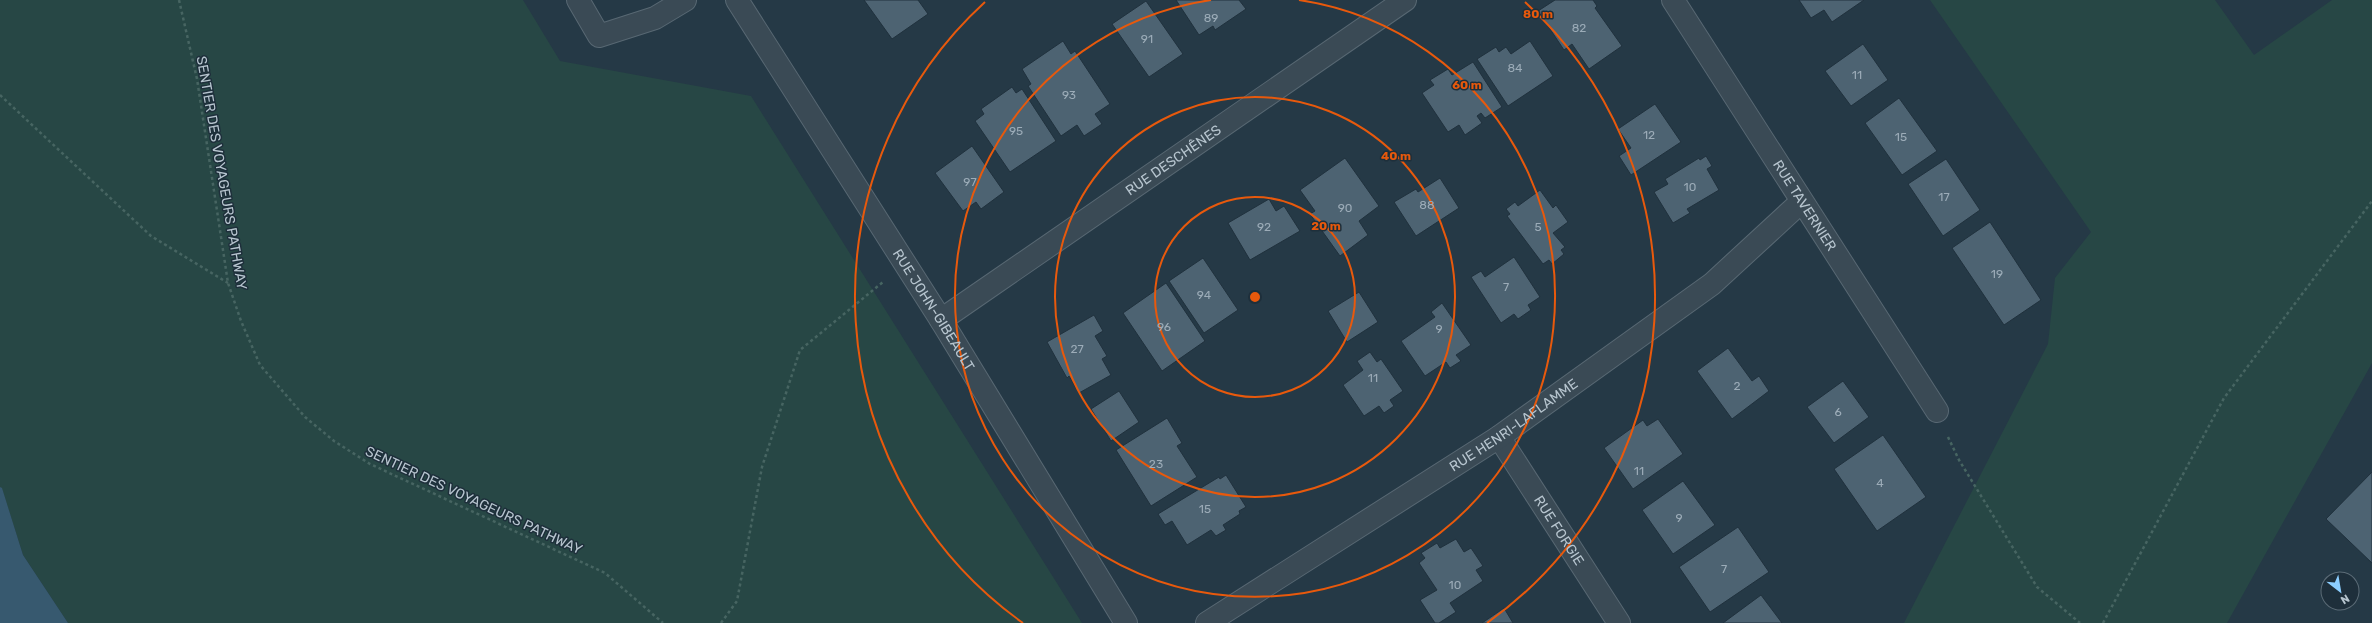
<svg xmlns="http://www.w3.org/2000/svg" width="2372" height="623" font-family="Rubik,sans-serif">
<style>
.green{fill:#274745}
.water{fill:#37596f}
.building{fill:#4d6372;stroke:#20313d}
.lines{fill:none;stroke-linecap:round;stroke-linejoin:round}
.minor-casing{stroke:#586873;stroke-width:24}
.path{stroke:#476562;stroke-width:2.5;stroke-dasharray:3 3;stroke-linecap:butt}
.minor{stroke:#3a4a55;stroke-width:22}
.ring{fill:none;stroke:#e8590c;stroke-width:2}
.labels{text-anchor:middle;stroke-width:3;stroke-linejoin:round;paint-order:stroke}
.number-label{font-size:12px;fill:#9cacb8}
.street-label{font-size:14px;fill:#b7c5cf;stroke:#1e2f3b}
.centre{fill:#e8590c;stroke:#1e2f3b;stroke-width:2}
.ring-label{font-size:12px;text-anchor:middle;font-weight:bold;fill:#e8590c;stroke:#1e2f3b;stroke-width:3;stroke-linejoin:round;paint-order:stroke}
</style>
<rect width="100%" height="100%" fill="#253946"/>
<path class="green" d="M0,0H523L560,61L751,96L1082,623H68L23,555L2,489L0,487Z
M1930,0H2215L2254,55L2332,0H2372V363L2227,623H1904L2048,344L2055,278L2091,232Z"/>
<path class="water" d="M0,487L2,488L23,555L68,623H0Z"/>
<path class="building" d="M864,0H918L928,14L892,39Z
M1176,0H1239L1246,9L1215,30L1213,26L1199,35Z
M1555,0H1593L1597,6L1595,8L1622,46L1589,69L1572,44L1564,50L1538,11Z
M1799,0H1864L1832,22L1824,10L1811,18Z
M1146,1L1183,54L1149,77L1112,24Z
M1063,41L1071,54L1075,51L1110,104L1095,114L1102,124L1084,136L1077,125L1061,136L1028,86L1031,84L1022,69Z
M1530,41L1553,76L1508,106L1477,59L1496,47L1499,52L1506,47L1511,54Z
M1863,44L1888,80L1851,106L1825,71Z
M1473,62L1502,107L1485,118L1481,113L1477,116L1482,123L1465,135L1459,125L1448,132L1422,93L1434,85L1430,80L1448,69L1452,75Z
M1012,87L1016,93L1022,89L1056,141L1010,172L975,121L984,114L981,109Z
M1899,98L1937,151L1902,175L1865,123Z
M1655,104L1681,142L1631,175L1619,156L1631,148L1618,129Z
M972,146L1004,192L981,209L976,202L963,211L935,173Z
M1706,156L1712,166L1707,169L1719,190L1687,209L1690,213L1673,223L1654,192L1668,184L1665,179L1699,158L1700,160Z
M1345,158L1379,206L1359,221L1368,235L1340,256L1310,214L1315,211L1300,190Z
M1946,159L1980,210L1943,236L1908,184Z
M1440,178L1459,208L1416,236L1394,202L1416,189L1418,192Z
M1540,190L1553,208L1556,205L1568,222L1553,233L1565,247L1561,250L1564,254L1552,264L1549,260L1543,264L1507,216L1510,214L1506,209L1515,202L1518,206Z
M1269,199L1276,211L1284,206L1300,231L1250,260L1228,223Z
M1990,222L2041,300L2004,325L1952,248Z
M1514,257L1540,297L1528,305L1531,310L1518,319L1514,314L1501,323L1471,277L1481,271L1485,277Z
M1203,258L1238,310L1204,333L1169,281Z
M1166,283L1205,341L1162,371L1123,313Z
M1359,292L1378,322L1347,342L1328,311Z
M1442,303L1471,345L1456,355L1461,361L1450,368L1446,362L1425,376L1401,341L1435,317L1431,312Z
M1094,315L1103,331L1095,336L1107,356L1102,359L1111,375L1079,393L1069,376L1067,378L1047,342Z
M1728,348L1752,381L1759,376L1769,391L1732,419L1697,371Z
M1370,352L1377,362L1381,359L1403,391L1390,400L1394,406L1384,413L1379,406L1364,416L1343,385L1363,370L1357,361Z
M1843,381L1869,417L1834,443L1807,407Z
M1119,391L1139,422L1111,441L1091,409Z
M1167,418L1182,443L1177,446L1197,477L1151,506L1116,450Z
M1658,419L1683,454L1633,489L1604,448L1643,420L1647,426Z
M1883,435L1926,497L1877,531L1834,469Z
M2372,472V563L2326,519Z
M1226,475L1246,507L1239,511L1240,514L1223,525L1226,530L1216,536L1211,530L1187,545L1172,521L1165,525L1158,514L1219,477L1220,479Z
M1683,481L1715,525L1673,554L1642,510Z
M1738,527L1769,572L1710,612L1679,567Z
M1456,539L1464,552L1471,548L1483,566L1476,570L1483,581L1450,603L1456,612L1439,623H1435L1420,600L1437,590L1419,563L1425,558L1421,553L1437,543L1440,548Z
M1761,595L1782,623H1723Z
M1504,608L1513,623H1482Z"/>
<g class="lines">
<defs>
<g id="minor">
<path d="M578,0L599,36L655,18L685,0"/>
<path id="s1" d="M737,0L941,320L1126,623"/>
<path id="s2" d="M1673,0L1937,411"/>
<path id="s3" d="M941,320L1405,0"/>
<path id="s4" d="M1499,437L1619,623"/>
<path id="s5" d="M1207,623L1499,437L1712,284L1801,202"/>
</g>
</defs>
<use href="#minor" class="minor-casing"/>
<path class="path" d="M179,0L197,79L228,283L241,321L260,365L305,417L334,441L370,464L605,573L663,623
M0,95L151,236L228,283
M1948,437L1959,460L2037,587L2080,623
M721,623L737,601L762,467L800,350L883,282
M2103,623L2224,398L2372,201"/>
<use href="#minor" class="minor"/>
</g>
<g class="ring">
<circle cx="1255" cy="297" r="100"/>
<circle cx="1255" cy="297" r="200"/>
<path d="M1299 0A300 300 0 1 1 1211 0"/>
<path d="M1023 623A400 400 0 0 1 985 2M1525 2A400 400 0 0 1 1487 623"/>
</g>
<g class="labels">
<g class="number-label">
<text x="1211" y="22">89</text>
<text x="1579" y="32">82</text>
<text x="1147" y="43">91</text>
<text x="1515" y="72">84</text>
<text x="1857" y="79">11</text>
<text x="1069" y="99">93</text>
<text x="1016" y="135">95</text>
<text x="1649" y="139">12</text>
<text x="1901" y="141">15</text>
<text x="970" y="186">97</text>
<text x="1690" y="191">10</text>
<text x="1944" y="201">17</text>
<text x="1427" y="209">88</text>
<text x="1345" y="212">90</text>
<text x="1264" y="231">92</text>
<text x="1538" y="231">5</text>
<text x="1997" y="278">19</text>
<text x="1506" y="291">7</text>
<text x="1204" y="299">94</text>
<text x="1164" y="331">96</text>
<text x="1439" y="333">9</text>
<text x="1077" y="353">27</text>
<text x="1373" y="382">11</text>
<text x="1737" y="390">2</text>
<text x="1838" y="416">6</text>
<text x="1156" y="468">23</text>
<text x="1639" y="475">11</text>
<text x="1880" y="487">4</text>
<text x="1205" y="513">15</text>
<text x="1679" y="522">9</text>
<text x="1724" y="573">7</text>
<text x="1455" y="589">10</text>
</g>
<g class="street-label">
<text dy="5" stroke="none"><textPath href="#s3" startOffset="282">RUE DESCHÊNES</textPath></text>
<text transform="translate(222 173) rotate(80)" y="5">SENTIER DES VOYAGEURS PATHWAY</text>
<text dy="5" stroke="none"><textPath href="#s2" startOffset="244">RUE TAVERNIER</textPath></text>
<text dy="5" stroke="none"><textPath href="#s1" startOffset="367">RUE JOHN-GIBEAULT</textPath></text>
<text dy="5" stroke="none"><textPath href="#s5" startOffset="365">RUE HENRI-LAFLAMME</textPath></text>
<text transform="translate(474 500) rotate(25)" y="5">SENTIER DES VOYAGEURS PATHWAY</text>
<text dy="5" stroke="none"><textPath href="#s4" startOffset="111">RUE FORGIE</textPath></text>
</g>
</g>
<circle cx="1255" cy="297" r="6" class="centre"/>
<g class="ring-label">
<text x="1538" y="18">80 m</text>
<text x="1467" y="89">60 m</text>
<text x="1396" y="160">40 m</text>
<text x="1326" y="230">20 m</text>
</g>
<g transform="translate(2340 591) rotate(149)"><circle r="19" fill="#1e2f3b" stroke="#5b6b76"/>
<path d="M0-3L7 15L0 10L-7 15Z" fill="#8cceff"/>
<text y="-6" font-size="11" font-weight="bold" text-anchor="middle" fill="#b7c5cf">N</text>
</g>
</svg>
